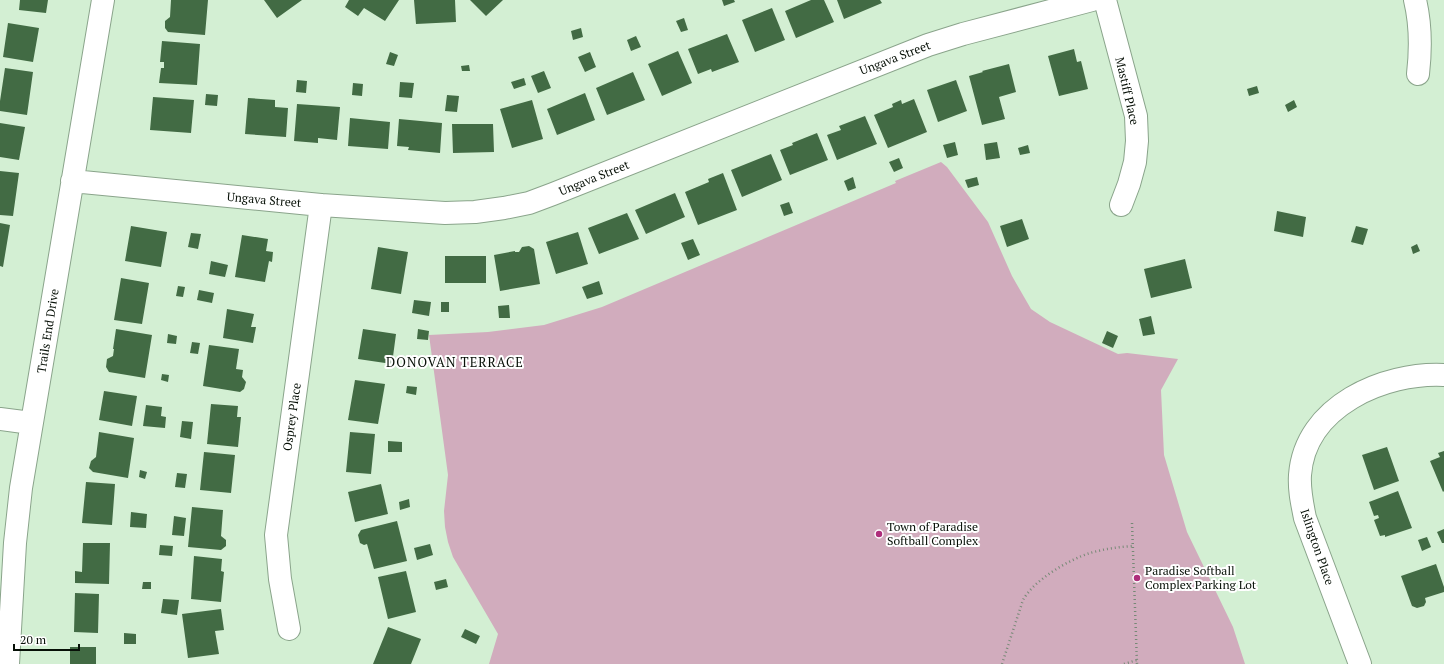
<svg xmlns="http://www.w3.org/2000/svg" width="1444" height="664" font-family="'PT Serif',serif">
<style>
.green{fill:#d1acbd}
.building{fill:#426b44}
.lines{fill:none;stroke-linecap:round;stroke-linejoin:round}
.minor-casing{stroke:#8aa48b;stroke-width:24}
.path{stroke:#768976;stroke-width:2.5;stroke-dasharray:1 3;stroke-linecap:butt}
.minor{stroke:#fff;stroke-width:22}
.poi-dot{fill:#ae2e7b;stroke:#fff;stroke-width:1.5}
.labels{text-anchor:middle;stroke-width:4;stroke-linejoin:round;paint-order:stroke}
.street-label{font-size:12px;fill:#071007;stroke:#fff}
.poi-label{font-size:12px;fill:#071007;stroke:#fff;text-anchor:start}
.neighbourhood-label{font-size:13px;letter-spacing:1px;fill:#071007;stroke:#fff}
</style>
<rect width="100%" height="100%" fill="#d3efd3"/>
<path class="green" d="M941,162L947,167L988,222L1012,276L1031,309L1050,322L1118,354L1127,353L1178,359L1161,390L1164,455L1187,532L1233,627L1245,664H489L498,634L453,557L448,542L445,527L444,511L448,475L429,335L488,332L544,325L602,307L896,183L895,181Z"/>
<path class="building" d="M20,0H48L46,13L19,10Z
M171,0H208L205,35L168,32L165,28V21L170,17Z
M264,0H302L277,18Z
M349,0H399L385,21L364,8L358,16L345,7Z
M414,0H455L456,22L416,24Z
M470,0H503L486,16Z
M722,0H734L735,2L724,6Z
M811,0H824L834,22L796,38L785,11Z
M837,0H880L882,3L844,19Z
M772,8L785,40L755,52L742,20Z
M684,18L688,30L681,32L676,21Z
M8,23L39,28L33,62L3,57Z
M581,28L583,37L573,40L571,31Z
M727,34L739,62L712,72L711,69L698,74L688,49Z
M636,36L641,47L631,51L627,40Z
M162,41L200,44L197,85L159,83L161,68H164V62H160Z
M1074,49L1077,62L1081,61L1088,89L1059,96L1048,56Z
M678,51L692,83L662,96L648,64Z
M390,52L398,55L394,66L386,64Z
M590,52L596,67L585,72L578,57Z
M1009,64L1016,92L999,97L1005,119L982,125L969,76L983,72L982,71Z
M469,65L470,71H462L461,66Z
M5,68L33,72L27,115L0,111V101Z
M544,71L551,88L538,93L531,76Z
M633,72L645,100L607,115L596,88Z
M524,78L526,85L514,89L511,82Z
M297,80L307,81L306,93L296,92Z
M956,80L967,111L938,122L927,90Z
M400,82L414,83L412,98L399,97Z
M353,83L363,84L362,96L352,95Z
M1257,86L1259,93L1249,96L1247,89Z
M585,93L595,120L557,135L547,109Z
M206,94L218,95L217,106L205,105Z
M447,95L459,96L457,112L445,111Z
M153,97L194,100L191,133L150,130Z
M248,98L275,100V107L288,108L286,137L245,134Z
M914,99L927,132L888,148L874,115L893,107L892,104L901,100L902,104Z
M532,100L543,139L512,148L500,109Z
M1294,100L1297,107L1288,112L1285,105Z
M297,104L340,107L337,140L318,138V143L294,141Z
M865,116L877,144L837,160L827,135L841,130L839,126Z
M350,118L390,122L388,149L348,146Z
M399,119L442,123L440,153L408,150L409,147L397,146Z
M0,123L25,127L19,160L0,157Z
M452,124H493L494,152L453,153Z
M817,133L828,160L790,175L780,150L793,145L792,143Z
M955,142L958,155L947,158L943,145Z
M997,142L1000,158L986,160L984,144Z
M1028,145L1030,153L1020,155L1018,148Z
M771,154L782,180L742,197L731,170Z
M899,158L903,168L894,172L889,162Z
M0,171L19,173L13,216L0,215Z
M723,173L737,210L698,225L685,192L709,182L708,179Z
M853,177L856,188L848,191L844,181Z
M977,177L979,185L968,188L965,180Z
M675,193L685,217L646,234L635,210Z
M789,202L793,213L784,216L780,205Z
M1277,211L1306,217L1303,237L1274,231Z
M627,213L639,239L599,254L588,228Z
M1022,219L1029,239L1007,247L1000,226Z
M0,223L10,225L3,267L0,266Z
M131,226L167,232L161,267L125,261Z
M1356,226L1368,229L1363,245L1351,242Z
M578,232L588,264L556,274L546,242Z
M191,233L201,234L198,249L188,247Z
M242,235L268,239L266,251L273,252L272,262L269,261L265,282L235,277Z
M693,239L700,255L688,260L681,243Z
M1417,244L1420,251L1413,254L1411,247Z
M529,246L534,249L540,284L500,291L494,255L515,251V252H519L522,247Z
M378,247L408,252L401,294L371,289Z
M445,256H486V283H445Z
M1185,259L1192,288L1151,298L1144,269Z
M211,261L228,265L225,277L209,274Z
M121,278L149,283L142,324L114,320Z
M599,281L603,294L587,299L582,287Z
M178,286L185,287L183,297L176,296Z
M199,290L214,293L212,303L197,300Z
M414,300L431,302L429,316L412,313Z
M441,302H449V312H441Z
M509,305L510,318H499L498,306Z
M227,309L254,314L251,327H256L253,343L223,338Z
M1151,316L1155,334L1143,336L1139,319Z
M116,329L152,335L145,378L109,372L106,367L107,359L113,356L114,349H113Z
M363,329L396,334L392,364L358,359Z
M418,329L429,331L428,340L417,339Z
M1107,331L1118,336L1113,348L1102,343Z
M168,334L177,336L176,344L167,343Z
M192,342L200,343L198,354L190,353Z
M209,345L239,349L236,369L243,370L242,377L246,382L244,389L240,392L203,386Z
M162,374L169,375L168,382L161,380Z
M355,380L385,384L378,424L348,420Z
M407,386L417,387L416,395L406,393Z
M104,391L137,396L132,426L99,420Z
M211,404L238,406L237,417H241L238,447L207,444Z
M146,405L162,407L161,416L166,417L165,428L143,426Z
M182,421L193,422L191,439L180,437Z
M99,432L134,438L128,478L93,472L89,468L91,461L96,457Z
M350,432L375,434L371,474L346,472Z
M388,441L402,442V452H388Z
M1387,447L1399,481L1374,490L1362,455Z
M1444,451V491L1443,492L1430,461L1440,457L1438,453Z
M204,452L235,455L231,493L200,490Z
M140,470L147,472L145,479L139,477Z
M177,473L187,474L185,488L175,487Z
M86,482L115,484L112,525L82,523Z
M381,484L388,514L355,522L348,492Z
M1398,491L1412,528L1385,537V535L1380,536L1374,520L1379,518L1378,515L1374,516L1369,502Z
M409,499L410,507L400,510L399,502Z
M192,507L223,510L221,536L226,540V546L221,550L188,547Z
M131,512L147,514L146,528L130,527Z
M174,516L186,518L184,536L172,535Z
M397,521L407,561L374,569L367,544L364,545L360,543L358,535L361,530Z
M1444,529V543H1442L1437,532Z
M1427,537L1431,547L1422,551L1418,540Z
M83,543H110L109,584L75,583V571L82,572Z
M430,544L433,555L417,560L414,548Z
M160,545L173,546L172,556L159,555Z
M194,556L222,559L221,571L224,572L221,602L191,599Z
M1436,564L1444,587V592L1425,598L1426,602L1424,606L1417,608L1412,606L1401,576Z
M406,571L416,612L388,619L378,577Z
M446,579L448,587L436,590L434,582Z
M143,582H151V589H142Z
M75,593L99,594L98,633L74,632Z
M163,599L179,600L177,615L161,613Z
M221,609L224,630L215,631L219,654L188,658L182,614Z
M388,627L421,639L411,664H373Z
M465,629L480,636L476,644L461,637Z
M124,633L136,634V644H124Z
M70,647H96V664H70Z"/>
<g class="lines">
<defs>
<path id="minor" d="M1105,0L1136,116L1137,141L1135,162L1129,184L1121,205
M1415,0C1421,25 1421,48 1418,74
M72,181L321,205L445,213L475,212L504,208L529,203L553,194L928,45L963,34L1092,0
M0,419L31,423
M289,629L280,579L276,535L321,205
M8,664L15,543L21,488L103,0
M1360,664L1305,518C1302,503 1299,490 1300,475C1305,406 1384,372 1444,375"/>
</defs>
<use href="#minor" class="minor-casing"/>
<path class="path" d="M1132,523L1137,664
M1002,664L1023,600C1034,580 1068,560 1090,553C1104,549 1118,547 1133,546
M1124,664L1137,660"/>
<use href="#minor" class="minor"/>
</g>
<g class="poi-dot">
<circle cx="879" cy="534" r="4"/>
<circle cx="1137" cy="578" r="4"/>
</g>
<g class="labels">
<g class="street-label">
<text transform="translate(895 58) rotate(-21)" y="4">Ungava Street</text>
<text transform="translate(1127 91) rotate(77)" y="4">Mastiff Place</text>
<text transform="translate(594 178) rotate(-22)" y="4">Ungava Street</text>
<text transform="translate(264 200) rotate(5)" y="4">Ungava Street</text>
<text transform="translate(48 331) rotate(-81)" y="4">Trails End Drive</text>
<text transform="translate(292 417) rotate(-82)" y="4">Osprey Place</text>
<text transform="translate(1317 547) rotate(71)" y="4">Islington Place</text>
</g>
<g class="poi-label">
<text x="887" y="531">Town of Paradise<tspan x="887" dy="14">Softball Complex</tspan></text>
<text x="1145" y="575">Paradise Softball<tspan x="1145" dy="14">Complex Parking Lot</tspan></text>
</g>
<g class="neighbourhood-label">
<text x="455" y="367">DONOVAN TERRACE</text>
</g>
</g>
<path d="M14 644v6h65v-6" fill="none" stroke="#071007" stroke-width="2"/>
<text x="20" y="644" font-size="12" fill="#071007" stroke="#ffffff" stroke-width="3" paint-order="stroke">20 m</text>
</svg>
